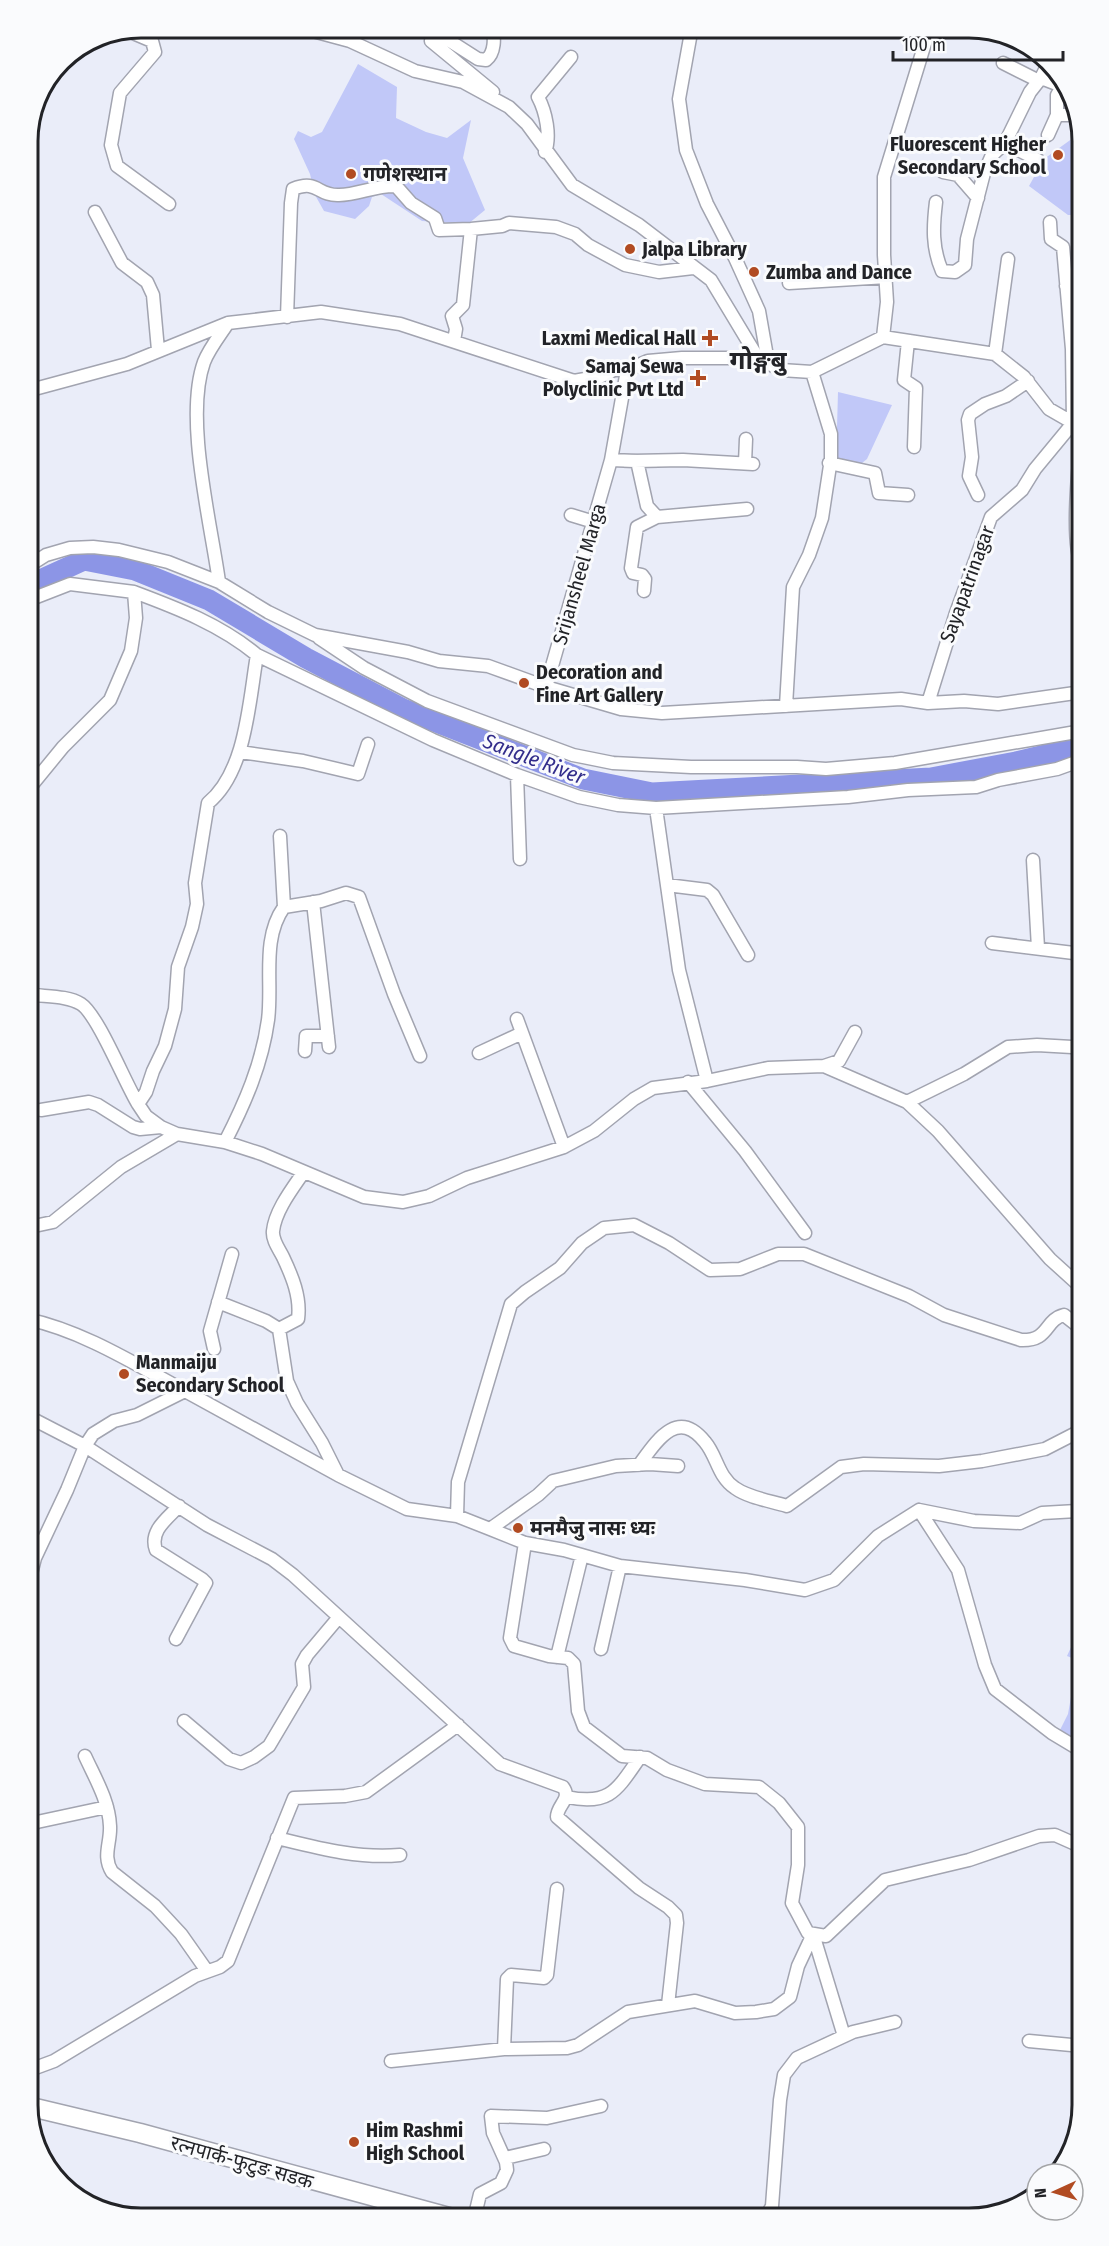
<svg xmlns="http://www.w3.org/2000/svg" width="1109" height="2246" font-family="'Fira Sans Condensed','Noto Sans Devanagari',sans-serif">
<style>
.green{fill:#c1c8f8}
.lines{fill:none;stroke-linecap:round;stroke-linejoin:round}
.river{stroke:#8c95e6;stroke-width:21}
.street-casing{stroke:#a2a4b0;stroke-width:15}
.secondary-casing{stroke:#a2a4b0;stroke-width:21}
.street{stroke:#fff;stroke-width:12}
.secondary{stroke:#fff;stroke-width:18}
.poi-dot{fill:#b14b22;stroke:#fafbfd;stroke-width:2}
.labels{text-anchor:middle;stroke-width:6;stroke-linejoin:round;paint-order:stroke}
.poi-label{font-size:20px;font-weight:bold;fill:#222327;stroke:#fafbfd;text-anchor:start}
.street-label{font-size:20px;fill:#222327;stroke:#fafbfd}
.water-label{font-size:21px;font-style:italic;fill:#322d8b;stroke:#fafbfd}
.district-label{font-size:26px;font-weight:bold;fill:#222327;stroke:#fafbfd}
.rim{fill:none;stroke:#222327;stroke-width:3}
</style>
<rect width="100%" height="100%" fill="#eaedf9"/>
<path class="green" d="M358,64L397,87L396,118L426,132L447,138L471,120L463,158L485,210L468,224L422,221L381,194L372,197L369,206L355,219L324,211L315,195L310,174L294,139L298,131L311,137L322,132Z
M1073,138L1082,140V210L1079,215H1068L1029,186L1044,159Z
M838,392L892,405L867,459L857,467L836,463Z
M1082,1623V1662L1067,1656Z
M1082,1670V1722L1072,1742L1057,1736L1068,1714L1071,1697Z"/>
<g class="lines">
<path class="river" d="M27,586L84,560L135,570L209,600L306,658L403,709L583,779L652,793L931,778L1016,762L1082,746"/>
<defs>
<path id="street" d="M298,27L350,41L415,71L463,82L509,107L527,124L572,185L639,225L711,280L758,358
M492,27C495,38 495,53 486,60L478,59L442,36L432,37L431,41L493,92
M692,27L679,99L686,150L707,204L735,258L759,311L768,362
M120,31L126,30L152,41L155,52L120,93L111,145L117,166L169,204
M1003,63L1039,81
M1041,78L1059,85L1060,90L1057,95V115
M1048,135L1057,115H1070L1076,112
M1005,143L1038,160
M545,152C551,136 546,112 538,97L571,57
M943,172L958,175L978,198
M936,202C933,227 932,248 942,271L955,272L965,265L967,239L984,173L992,155L1005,143L1030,92L1041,78L1048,64
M95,212L122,263L147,282L153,295L158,350
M789,283L887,277
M1066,286L1082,289
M287,317L291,203L293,189C318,179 317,196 339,195C358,195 376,185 396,186L411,203L435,218L439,230L471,229L502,226L509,223L556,227L575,234L588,245L625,265L659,272L693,268
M883,337L887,302L884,255V177L930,27
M454,341L456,329L452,316L463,305L471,229
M908,341L904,380L916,388L914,447
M995,354L1008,259
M27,391L127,364L228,323L321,312L400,324L574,381L602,376L614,370H627L648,361L682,358H758L781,370L812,372L883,337L995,354L1024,377L1049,409L1082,428
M611,460L637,461L647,506L657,517L747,509
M632,461L683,460L753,464
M745,463L746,439
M829,463L875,473L879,493L908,495
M978,495L969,476L972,457L968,420L970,414L985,404L1006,396L1028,381
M571,515L594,522
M1082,566C1072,546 1077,486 1079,462L1082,463
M27,567L46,555L70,548L93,547L119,550L168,562L219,582L268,612L315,635L408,652L439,661L488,666L546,687L621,709L662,713L901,699L928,703L964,701L998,704L1082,692
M219,582C211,523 184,418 204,362C209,349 220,335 228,323
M644,591L645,579L642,575L633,573L631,568L637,527L657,517
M27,605L34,598L70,584L134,592
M319,638L364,668L427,701L573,755L613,763L691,767H797L826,769L895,763L1082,731
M546,687L611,460L627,370
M928,703L956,613L991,517L1022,490L1035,469L1073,423L1072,349L1063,247L1051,239L1050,222
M786,706L793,587L809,555L822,518L831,459V434L812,372
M240,752L303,761L358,774L368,744
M517,775L520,859
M27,791L63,747L110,700L131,651L136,618L134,592C177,608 221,625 257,655L433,740L517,775L579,797L618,805L656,808L848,797L908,790L976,787L998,780L1057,769L1082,760
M656,808L679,970L707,1081
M280,836L284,907
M1033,860L1038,948
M667,885L707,890L713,895L748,955
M313,902L329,1047
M992,943L1082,954
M27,994C43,997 67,995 81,1004C98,1015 125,1083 138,1104L146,1116L161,1127L177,1134L225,1142L262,1154L364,1197L403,1202L429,1196L467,1178L564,1147L594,1131L634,1099L653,1088L707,1081L768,1068L824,1066L907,1102L938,1131L1050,1259L1082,1288
M517,1019L564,1147
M305,1051L306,1036H328
M479,1053L522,1033
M824,1066L839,1061L855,1032
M688,1082L745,1151L805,1233
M907,1102L964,1074L1008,1047L1037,1045L1072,1047L1082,1051
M138,1104L146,1092L153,1071L165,1046L175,1009L178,967L192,927L197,904L195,883L208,803C246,772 249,702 257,655
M41,1110L89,1102L98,1105L133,1127L140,1129L161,1127
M225,1142C245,1103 262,1064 268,1020C273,983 261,939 284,907L321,901L346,893L359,897L394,994L420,1056
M27,1224L39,1225L53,1222L121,1167L177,1134
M218,1302L266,1321L279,1329L298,1319C301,1297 292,1276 283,1257C279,1249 272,1240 273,1231C275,1211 292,1189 303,1173
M27,1319C83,1331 135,1364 185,1391
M279,1329L287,1381L297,1403L322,1443L338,1475
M214,1349L210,1331L232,1254
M639,1465C656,1442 677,1407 705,1442C717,1456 718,1477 735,1488C749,1498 771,1501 787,1506L841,1467L864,1464L939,1466L982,1461L1045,1449L1082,1430
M919,1510L958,1570L985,1665L995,1689L1052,1733L1082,1751
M457,1516L458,1482L511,1304L525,1292L560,1268L582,1243L604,1228L634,1225L669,1243L710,1270L740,1269L778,1254H804L909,1296L944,1315L1021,1340C1050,1341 1044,1320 1064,1315L1082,1329
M490,1529L525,1543L564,1550L620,1566L745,1580L805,1590L834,1580L878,1536L919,1510L974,1521L1020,1523L1042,1513L1077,1511L1082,1513
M525,1543L510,1638L514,1646L549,1656L568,1658L574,1664L578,1711L584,1727L622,1756L647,1758L667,1770L705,1784L759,1787L779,1803L798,1827V1865L792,1903L808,1933L826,1936L885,1880L969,1860L1039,1836L1055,1835L1082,1847
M176,1639L206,1583L202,1579L156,1550C149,1531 167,1519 179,1506
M601,1649L620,1566
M27,1650L31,1629L29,1582L35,1558L67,1490L85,1446L27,1416
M557,1657L582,1555
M184,1721L229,1759L241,1763L254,1757L269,1746L304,1687L302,1664L307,1655L339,1617
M85,1756C95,1778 109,1801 110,1826C111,1843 102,1856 112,1872L155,1906L181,1934L207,1971
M567,1797C610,1806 617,1790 640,1757
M27,1828L37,1822L107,1807
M277,1838C318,1848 358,1859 400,1855
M813,1934L844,2036
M668,2005L677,1923L676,1915L668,1907L639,1888L557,1817C557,1805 572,1799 563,1787L500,1764L293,1575L272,1559L207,1525L85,1446L93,1434L114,1421L137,1415L185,1391L338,1475L407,1509L457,1516L490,1529L538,1495L553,1481L616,1466L650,1464L678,1466
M1029,2041L1082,2046
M504,2049L507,1979L511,1975L544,1978L547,1975L557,1889
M391,2061L504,2049L567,2048L578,2045L628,2012L695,2001L735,2013L756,2012L774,2009L790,1997L798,1966L813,1934
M27,2071L54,2061L195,1976L220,1967L228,1961L294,1798L345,1796L366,1792L458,1725
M505,2158L544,2149
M474,2219L480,2194L501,2183L507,2170L506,2162L493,2133L491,2116L547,2118L601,2106
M765,2219L772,2206L780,2100L784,2075L797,2058L853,2032L895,2022"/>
<path id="secondary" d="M27,2106L140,2133L456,2219"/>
</defs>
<use href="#street" class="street-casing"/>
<use href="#secondary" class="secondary-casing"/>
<use href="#street" class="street"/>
<use href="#secondary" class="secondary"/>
</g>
<g class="poi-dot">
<circle cx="1058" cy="155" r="6"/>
<circle cx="351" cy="174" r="6"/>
<circle cx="630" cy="249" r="6"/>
<circle cx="754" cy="272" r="6"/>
<path d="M707 329h6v6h6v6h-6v6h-6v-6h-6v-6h6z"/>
<path d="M695 369h6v6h6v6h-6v6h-6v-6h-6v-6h6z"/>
<circle cx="524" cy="683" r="6"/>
<circle cx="124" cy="1374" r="6"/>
<circle cx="518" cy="1528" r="6"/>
<circle cx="354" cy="2142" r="6"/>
</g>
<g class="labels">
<g class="poi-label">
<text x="1046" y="151" text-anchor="end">Fluorescent Higher<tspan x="1046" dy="23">Secondary School</tspan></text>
<text x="363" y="181">गणेशस्थान</text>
<text x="642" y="256">Jalpa Library</text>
<text x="766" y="279">Zumba and Dance</text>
<text x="696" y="345" text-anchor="end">Laxmi Medical Hall</text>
<text x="684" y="373" text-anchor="end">Samaj Sewa<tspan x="684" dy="23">Polyclinic Pvt Ltd</tspan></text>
<text x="536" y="679">Decoration and<tspan x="536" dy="23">Fine Art Gallery</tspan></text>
<text x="136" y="1369">Manmaiju<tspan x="136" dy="23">Secondary School</tspan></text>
<text x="530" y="1535">मनमैजु नासः ध्यः</text>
<text x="366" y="2137">Him Rashmi<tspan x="366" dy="23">High School</tspan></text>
</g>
<g class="street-label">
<text transform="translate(579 574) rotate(-74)" y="7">Srijansheel Marga</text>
<text transform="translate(967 584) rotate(-70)" y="7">Sayapatrinagar</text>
<text transform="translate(242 2162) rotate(16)" y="7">रत्नपार्क-फुटुङ सडक</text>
</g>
<g class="water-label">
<text transform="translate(534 759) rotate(21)" y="7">Sangle River</text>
</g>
<g class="district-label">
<text x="758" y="369">गोङ्गबु</text>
</g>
</g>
<path d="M0 0H1109V2246H0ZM141 38H969A103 103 0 0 1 1072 141V2105A103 103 0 0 1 969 2208H141A103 103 0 0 1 38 2105V141A103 103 0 0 1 141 38Z" fill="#fafbfd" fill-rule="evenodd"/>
<path class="rim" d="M141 38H969A103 103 0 0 1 1072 141V2105A103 103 0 0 1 969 2208H141A103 103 0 0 1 38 2105V141A103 103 0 0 1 141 38Z"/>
<g transform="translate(1055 2192) rotate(266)"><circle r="28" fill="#fafbfd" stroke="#a4a5a7" stroke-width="1.5"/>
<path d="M0-4.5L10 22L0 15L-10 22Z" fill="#b14b22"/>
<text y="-9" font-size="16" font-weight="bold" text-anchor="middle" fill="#222327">N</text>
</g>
<path d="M893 51v9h170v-9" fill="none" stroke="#222327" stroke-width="3"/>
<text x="902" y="51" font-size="18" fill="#222327" stroke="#fafbfd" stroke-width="4.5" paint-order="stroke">100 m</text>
</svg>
